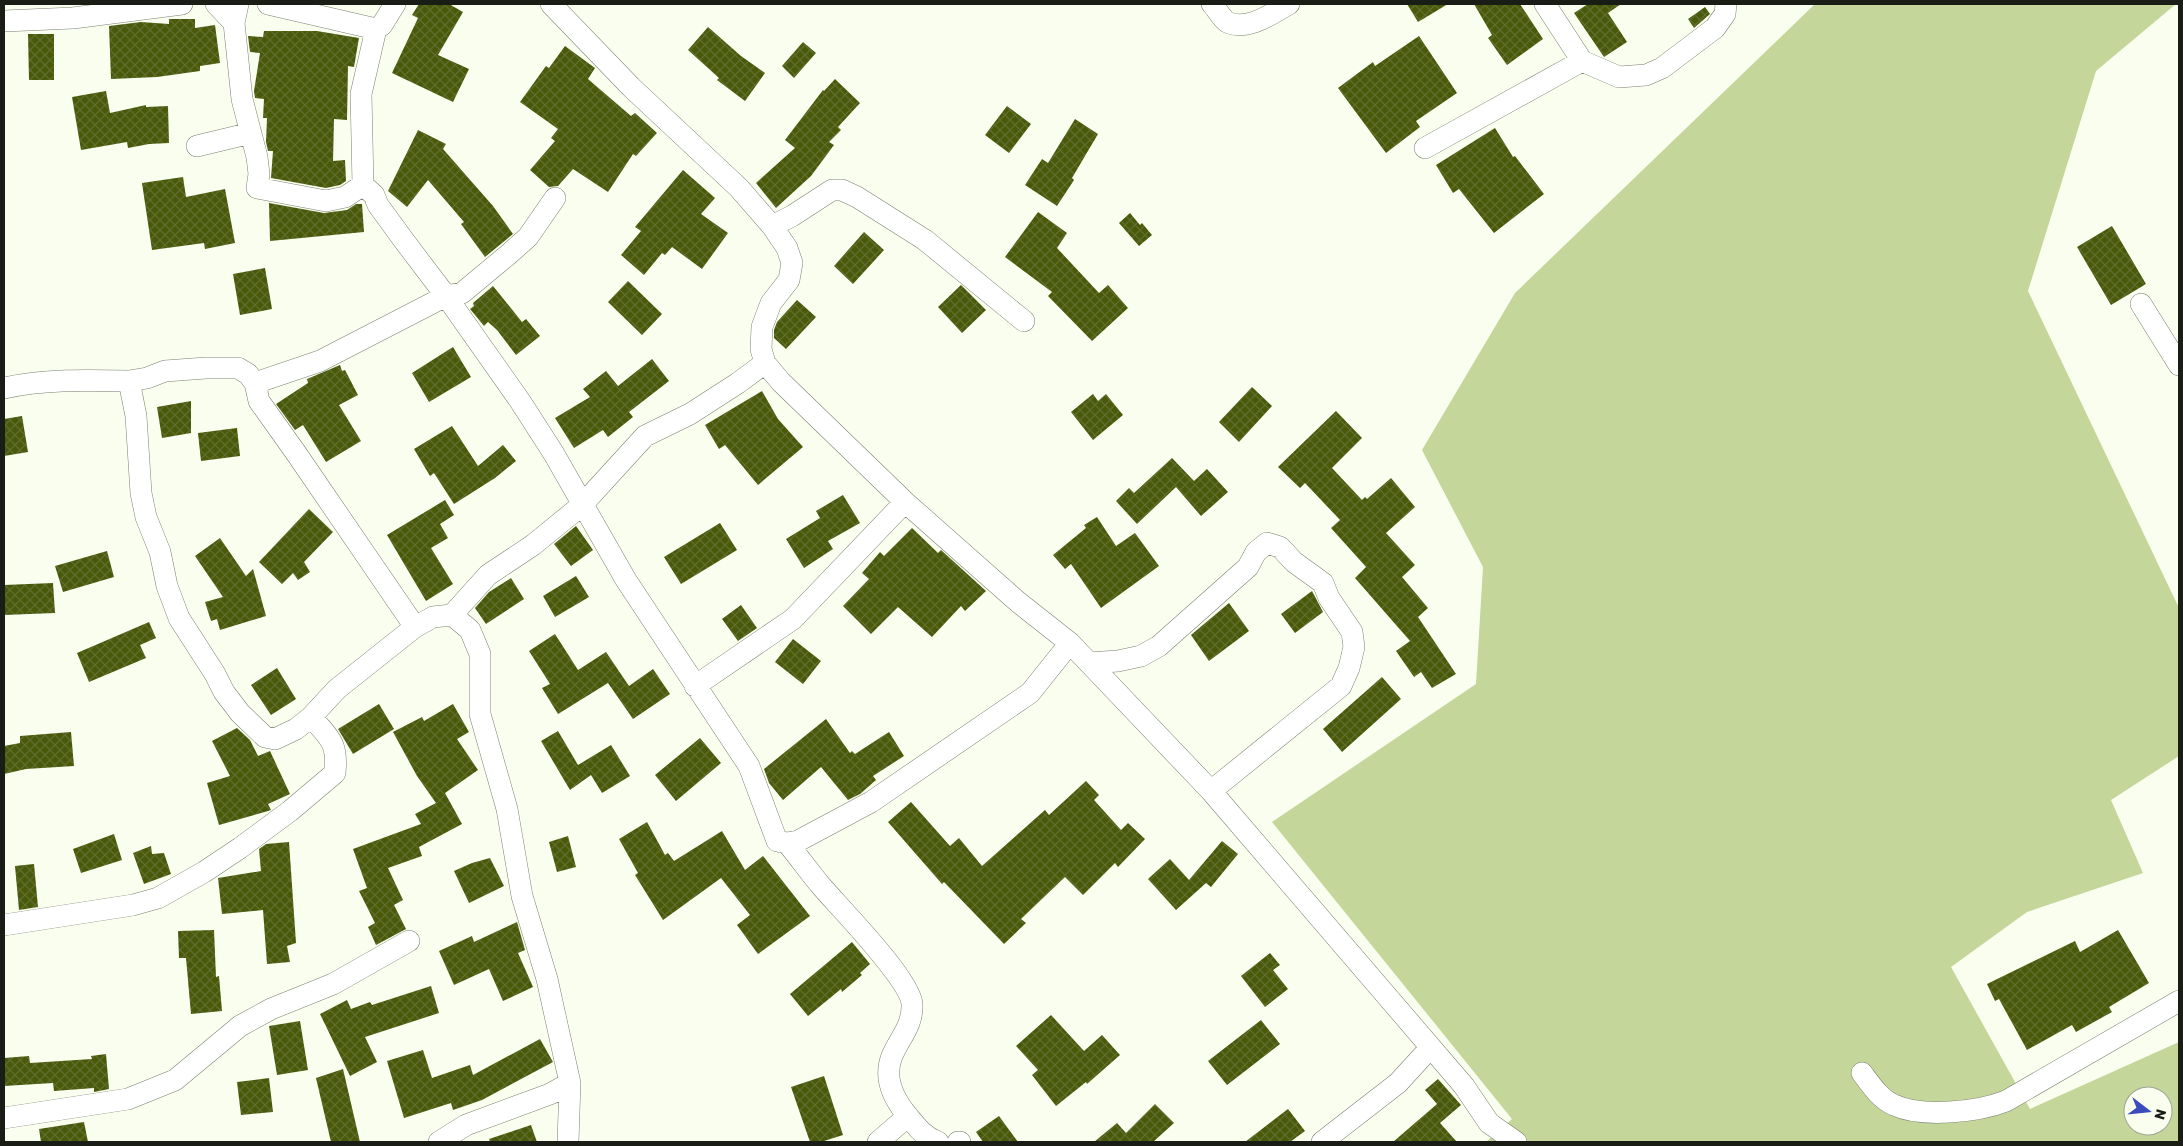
<svg xmlns="http://www.w3.org/2000/svg" width="2183" height="1146" font-family="Rubik,sans-serif">
<style>
.green{fill:#c4d699;fill-rule:evenodd}
.building{fill:url(#building-cross-hatch)}
.lines{fill:none;stroke-linecap:round;stroke-linejoin:round}
.minor-casing{stroke:#7b8072;stroke-width:22}
.minor{stroke:#fff;stroke-width:21}
</style>
<defs>
<pattern id="building-cross-hatch" width="8" height="8" patternUnits="userSpaceOnUse" patternTransform="scale(1.25)"><rect width="8" height="8" fill="#48590a"/><path d="M0 0l8 8M0 8l8-8" fill="none" stroke="#5f6d2d"/></pattern>
</defs>
<rect width="100%" height="100%" fill="#f9feee"/>
<path class="green" d="M1815,4H2176L2096,71L2028,291L2179,608V756L2111,800L2143,873L2027,912L1951,967L2030,1109L2179,1042V1142H1486L1512,1119L1272,822L1476,684L1483,567L1422,450L1515,293ZM2133,1096H2163V1126H2133Z"/>
<path class="building" d="M419,4H449L463,12L438,55L469,69L453,102L392,73L418,18L412,15Z
M1407,4H1448L1418,22Z
M1474,4H1520L1543,39L1507,65L1488,38L1492,35Z
M1588,4H1621L1608,13L1627,42L1604,57L1574,13Z
M1705,7L1710,14L1694,28L1688,19Z
M169,19H195V28L215,25L220,63L200,66V71L157,77L111,79L109,26L141,22L169,24Z
M708,27L741,56L765,73L745,101L717,80L719,78L688,50Z
M264,31H317L359,38L354,67L348,66L347,120L334,119L333,161L345,160L346,181L340,185L326,188L271,178L273,151H268L266,142L267,118H263L264,99L255,98L254,91L260,53L250,52L248,36L263,37Z
M28,34H54V80H29Z
M1419,36L1457,93L1416,121L1420,127L1386,153L1338,88L1373,62L1375,66Z
M803,42L816,53L794,78L782,66Z
M565,46L595,68L588,79L631,116L635,113L657,133L636,156L633,154L608,192L573,169L558,186L549,187L530,170L555,141L551,138L558,129L520,102L546,66L549,68Z
M835,79L860,103L838,127L841,130L829,142L834,145L811,176L776,208L756,183L795,148L785,140L823,90L824,91Z
M106,91L110,113L146,105V107L168,106L169,143L149,144L128,148L127,142L81,150L72,97Z
M1007,106L1031,124L1009,153L985,135Z
M1075,119L1098,134L1072,178L1074,180L1057,206L1025,185L1042,159L1048,163Z
M1495,128L1513,157L1515,156L1544,194L1494,233L1459,189L1453,193L1436,165Z
M418,130L446,144L443,149L493,206L513,234L485,257L461,224L464,222L428,180L407,207L388,191Z
M683,170L715,198L701,214L728,233L702,269L672,247L665,255L662,253L644,275L621,255L641,231L635,227Z
M183,177L186,197L225,189L235,243L205,249L204,243L152,250L142,183Z
M269,203L324,213L347,210L356,204H362L364,232L270,241Z
M1038,212L1067,233L1057,248L1099,293L1108,285L1128,308L1092,341L1048,296L1052,292L1005,257Z
M1130,213L1140,225L1142,223L1152,235L1139,246L1119,223Z
M2112,226L2146,284L2111,305L2077,247Z
M864,232L884,250L853,284L834,266Z
M265,268L272,309L240,315L233,274Z
M628,281L662,314L642,335L608,302Z
M961,285L986,310L962,333L938,307Z
M493,286L522,322L526,319L540,336L516,355L497,330L488,322L484,326L470,309L474,306L473,303Z
M797,300L816,317L786,349L774,338V330L777,322Z
M453,347L471,377L429,402L412,373Z
M652,359L669,381L629,412L633,417L608,437L603,430L574,448L555,418L590,397L583,389L606,371L618,386Z
M340,365L342,371L345,370L358,395L339,405L361,441L326,462L303,425L295,430L276,404L308,383L307,379Z
M1252,387L1272,406L1239,442L1219,422Z
M762,391L778,419L803,447L758,485L725,445L719,449L705,425Z
M1093,394L1098,401L1106,394L1123,415L1093,440L1071,412Z
M191,401V433L162,438L157,407Z
M1336,411L1362,438L1332,468L1362,500L1365,497L1367,499L1391,478L1415,507L1386,533L1415,565L1402,577L1428,608L1418,617L1456,674L1432,688L1421,672L1414,677L1396,651L1410,641L1355,578L1366,567L1331,528L1340,520L1305,483L1300,488L1278,467Z
M22,416L28,452L4,456V419Z
M452,426L478,466L503,445L516,461L495,478L454,504L434,473L430,476L414,449Z
M237,428L240,456L201,461L198,433Z
M1172,458L1194,481L1207,469L1228,492L1201,516L1176,487L1137,524L1116,501L1129,488L1134,493Z
M843,495L860,523L828,541L833,549L804,568L786,539L820,518L816,511Z
M445,500L454,515L440,524L448,538L431,548L453,584L426,601L387,535Z
M309,509L333,532L304,562L310,572L298,580L293,573L282,584L259,562Z
M1097,517L1116,546L1135,533L1159,566L1101,608L1071,564L1065,569L1053,555L1086,528L1084,525Z
M720,523L737,550L681,584L664,557Z
M576,526L593,550L571,566L554,544Z
M912,528L938,553L941,550L986,591L965,611L961,606L932,637L898,607L871,634L843,606L869,579L862,573L880,552L884,556Z
M220,538L246,576L253,569L266,616L220,630L217,619L211,621L205,602L223,597L195,556Z
M107,551L114,577L63,592L55,566Z
M576,576L589,597L555,617L543,596Z
M511,578L524,599L486,624L475,608L489,592Z
M53,583L55,613L4,615V585Z
M1312,591L1323,612L1295,633L1281,614Z
M1229,603L1249,631L1209,661L1191,635Z
M741,605L757,628L738,641L722,619Z
M149,622L156,638L140,645L146,658L89,682L77,653Z
M555,634L578,670L606,652L629,686L653,669L670,694L633,719L608,683L558,714L542,688L550,684L529,651Z
M793,639L821,661L803,684L775,662Z
M277,668L296,699L271,715L251,685Z
M1382,677L1401,699L1342,752L1323,729Z
M379,704L394,729L353,754L338,729Z
M453,704L469,732L457,739L478,770L445,793L462,824L419,847L422,856L388,868L403,900L394,905L406,929L376,945L368,927L375,923L359,891L367,888L353,849L421,824L415,814L436,803L417,776L393,732L422,717L424,721Z
M826,719L850,753L852,751L855,754L889,732L904,756L873,776L876,780L860,794L848,800L821,767L783,800L769,783L764,769Z
M237,728L250,740L258,756L270,751L290,794L268,804L271,810L268,811L219,825L207,783L230,776L212,741Z
M558,731L578,765L611,745L630,776L602,793L591,775L570,790L541,741Z
M71,732L74,766L26,769L4,774V746L20,743V736Z
M700,738L721,763L676,801L655,775Z
M1086,781L1099,795L1094,800L1121,830L1128,823L1145,839L1118,867L1115,863L1083,895L1065,877L1021,919L1026,923L1004,944L944,882L942,884L888,822L911,802L950,846L959,838L982,866L1045,810L1049,815Z
M647,822L665,855L668,853L674,861L722,831L745,870L763,856L810,916L758,954L737,925L750,915L721,878L663,920L635,875L638,873L619,839Z
M114,834L122,860L81,873L73,849Z
M568,836L576,867L557,872L549,842Z
M1222,841L1238,854L1211,887L1206,883L1176,910L1148,879L1170,859L1189,880Z
M289,842L296,943L287,946L290,962L267,964L263,910L222,914L218,878L261,871L259,849L266,844Z
M151,846L152,854L164,853L171,874L144,884L133,853Z
M490,858L504,886L469,903L454,871L472,863Z
M34,864L38,907L19,910L15,866Z
M517,922L525,950L518,953L533,987L503,1001L489,969L454,985L439,951L472,936L474,942Z
M214,930L216,977L219,976L222,1011L191,1014L186,958H179L178,931Z
M2118,930L2149,983L2109,1007L2112,1012L2076,1032L2072,1025L2027,1050L1999,999L1995,1001L1987,984L2075,941L2080,952Z
M852,942L870,964L860,973L862,975L842,992L841,989L808,1016L790,994Z
M1270,953L1280,965L1273,970L1288,989L1265,1007L1241,976Z
M431,986L439,1013L365,1037L377,1062L350,1076L320,1014L347,1000L351,1009L370,1002L372,1005Z
M1051,1015L1084,1051L1102,1035L1120,1055L1087,1084L1086,1082L1056,1106L1032,1075L1038,1070L1016,1046Z
M1261,1020L1280,1044L1227,1085L1208,1061Z
M300,1021L308,1070L277,1075L269,1026Z
M540,1039L553,1062L482,1100L453,1110L451,1103L404,1118L387,1061L423,1050L432,1078L470,1065L473,1075Z
M106,1054L109,1089L94,1092V1088L54,1091L53,1083L4,1086V1058L29,1056L30,1063L92,1059L91,1056Z
M343,1069L360,1142H331L316,1078Z
M824,1076L843,1135L821,1142H810L791,1087Z
M269,1078L273,1112L241,1115L237,1082Z
M1438,1079L1461,1105L1440,1123L1457,1142H1393L1437,1104L1425,1090Z
M1155,1104L1174,1123L1153,1142H1094L1117,1123L1126,1133Z
M1288,1109L1305,1131L1290,1142H1245Z
M999,1116L1018,1142H983L976,1132Z
M84,1122L88,1142H41L39,1129Z
M531,1125L537,1142H490L489,1139Z"/>
<g class="lines">
<defs>
<path id="minor" d="M216,4L234,23
M238,4L234,23L242,99L257,157L259,174L257,188L326,201L345,197L363,185
M268,4L376,29
M395,4L382,25L376,29L361,94L363,185L374,195L378,205L405,242L446,296L520,401L554,454L626,580L749,766L777,841L787,843L798,841L871,802L1030,693L1070,643
M551,4L631,87L739,188L772,226L787,248L792,263L789,280L771,303L762,327L761,349L765,363L781,382L905,502L1018,602L1070,643L1211,791L1464,1086L1489,1123L1516,1142
M1212,4C1217,9 1222,19 1227,22C1247,32 1273,13 1289,4
M1545,4L1582,61
M4,21L73,18L182,4
M197,146L251,133
M1425,148L1582,61L1619,77L1646,75L1662,68L1715,28L1725,14L1726,4
M772,226L792,216L832,190H842L857,197L925,240L1024,321
M2141,304L2179,365
M129,381L147,378L165,371L206,368H238L248,374L255,383L259,401L296,453L415,627
M255,383L320,361L446,296L462,293L509,254L528,237L555,198
M4,388C45,379 87,380 129,381L136,416L141,493L146,517L160,552L167,586L179,618L215,674L224,692L240,713L265,737L275,739L296,729L311,717L337,689L415,627L433,617L452,615L488,575L533,545L582,505L645,436L690,414L738,383L765,363
M452,615L470,630L480,654V714L507,809L522,896L547,979L570,1083L568,1142
M1089,663L1118,661L1141,656L1159,646L1248,567L1256,552L1267,543L1280,547L1294,562L1323,583L1329,598L1352,632L1354,647L1349,668L1341,686L1211,791
M695,686L793,619L905,502
M787,843C799,857 810,873 822,887C841,909 910,979 912,1004C913,1026 900,1037 892,1056C883,1078 894,1099 907,1115C916,1126 924,1137 938,1142
M4,925L133,905L158,898L204,872L240,848L290,811L335,773C338,743 330,738 311,717
M1862,1073C1871,1085 1880,1099 1894,1105C1922,1118 1978,1112 2006,1101L2179,1001
M4,1118L128,1099L175,1080L240,1026L271,1009L333,984L409,941
M439,1142L466,1125L550,1094L570,1083
M878,1142L908,1116
M958,1142H960
M1322,1142L1398,1083L1430,1048"/>
</defs>
<use href="#minor" class="minor-casing"/>
<use href="#minor" class="minor"/>
</g>
<rect width="2183" height="1146" fill="none" stroke="#1a1c16" stroke-width="10"/>
<g transform="translate(2148 1111) rotate(106)"><circle r="24" fill="#f9feee" stroke="#a0a498"/>
<path d="M0-4L9 19L0 12L-9 19Z" fill="#3b4abd"/>
<text y="-8" font-size="14" font-weight="bold" text-anchor="middle" fill="#1a1c16">N</text>
</g>
</svg>
